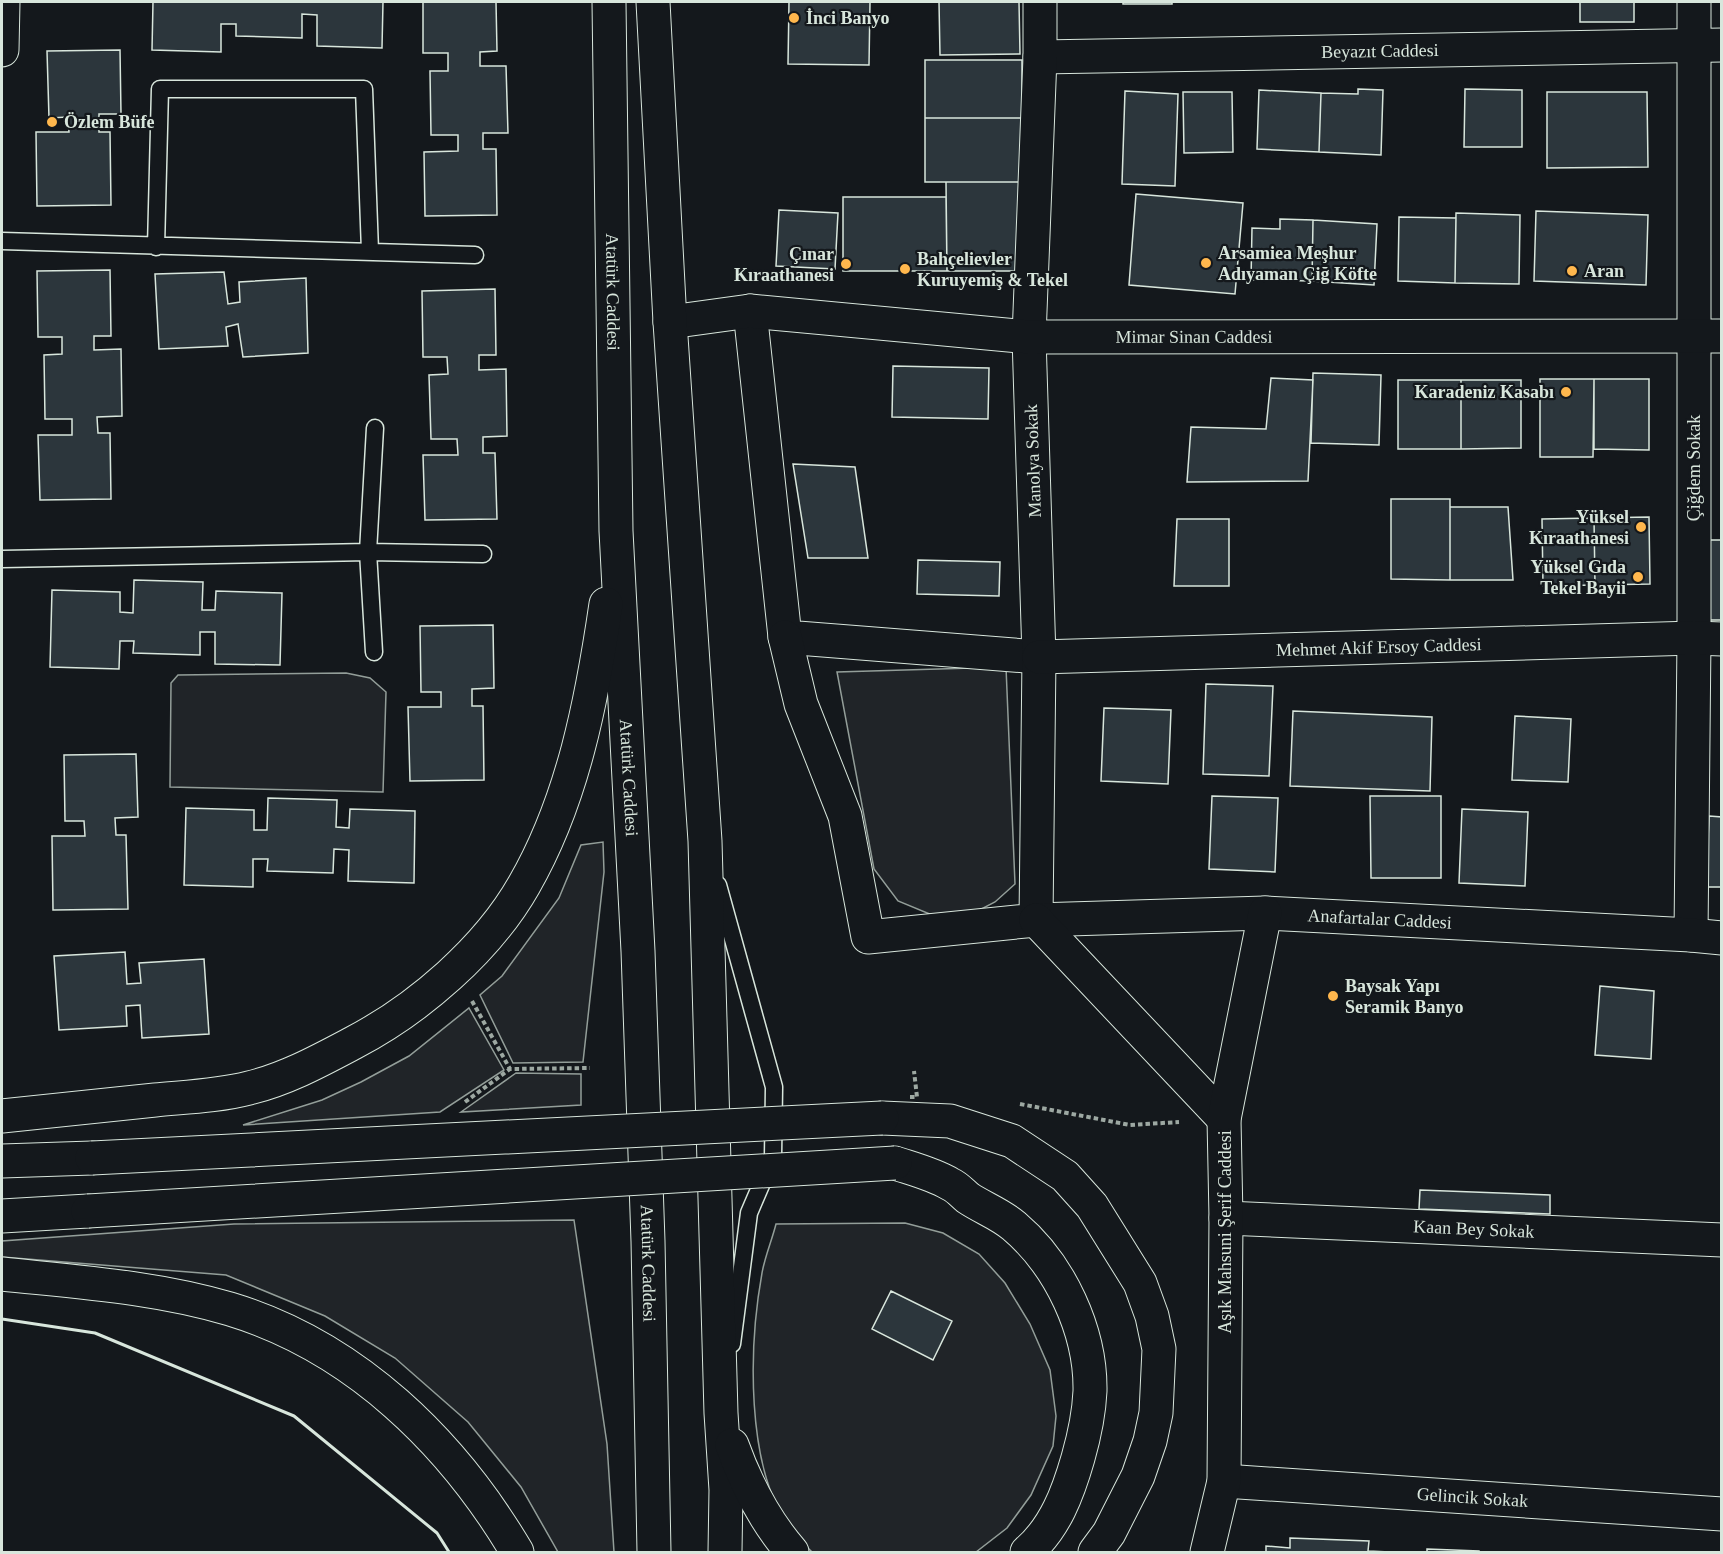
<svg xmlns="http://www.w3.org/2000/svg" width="1723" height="1554" font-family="Georgia,serif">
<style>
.green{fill:#202428;stroke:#939e99;stroke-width:1.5}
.building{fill:#2c363c;stroke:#d8e6dc;stroke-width:1.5}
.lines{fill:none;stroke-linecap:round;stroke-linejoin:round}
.service-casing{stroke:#d8e6dc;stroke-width:19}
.minor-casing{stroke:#d8e6dc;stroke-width:35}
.tertiary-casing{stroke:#d8e6dc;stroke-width:35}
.trunk-casing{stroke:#d8e6dc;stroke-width:35}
.path{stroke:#9da8a2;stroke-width:4;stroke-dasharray:4.5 3;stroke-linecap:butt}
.service{stroke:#14181c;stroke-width:16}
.minor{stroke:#14181c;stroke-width:33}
.tertiary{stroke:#14181c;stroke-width:33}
.trunk{stroke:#14181c;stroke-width:33}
.trunk-bridge-casing{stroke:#d8e6dc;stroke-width:35;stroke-linecap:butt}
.path-bridge{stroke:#9da8a2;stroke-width:4;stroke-dasharray:4.5 3;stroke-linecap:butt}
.trunk-bridge{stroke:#14181c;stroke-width:33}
.wall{stroke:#d8e6dc;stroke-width:3}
.poi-dot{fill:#ffb74d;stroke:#14181c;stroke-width:2}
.labels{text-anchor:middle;stroke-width:4.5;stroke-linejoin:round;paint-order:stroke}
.poi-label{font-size:18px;font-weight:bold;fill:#d8e6dc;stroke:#14181c;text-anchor:start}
.street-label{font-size:18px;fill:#d8e6dc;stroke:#14181c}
</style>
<rect width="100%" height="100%" fill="#14181c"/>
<path class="green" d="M1006,667L1015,884L995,902L966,917L932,915L898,901L874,869L837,672Z
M346,673L370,678L386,692L383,792L170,787L171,683L178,675Z
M603,842L604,872L583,1062L513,1063L480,995L502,976L559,898L581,845Z
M469,1008L504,1070L440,1112L243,1125L322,1100L361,1082L409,1056Z
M516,1073L581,1074V1105L461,1112Z
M574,1220L607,1444L614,1552H558L521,1487L468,1422L395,1358L325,1316L226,1275L2,1257V1241L234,1224Z
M905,1223L943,1233L979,1254L1005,1283L1030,1324L1050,1370L1056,1416L1053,1446L1031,1495L1007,1528L976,1552H812C805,1545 796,1537 790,1528C745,1467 749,1345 762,1273C765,1256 772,1240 776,1224Z"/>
<path class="building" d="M153,2H383L382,48L317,46V15L302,14V38L236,36V24H221V52L152,50Z
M423,2H496L497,51L480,52V66H506L508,133H483V149H496L497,215L425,216L424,152L458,151V135H431L430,71H448V53H423Z
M789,2H870L869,65L788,64Z
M939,2H1019L1020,54L940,55Z
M1123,2H1172V4H1123Z
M1580,2H1634V22H1580Z
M120,50L121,114H99V132H110L111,205L37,206L36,132H69L68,117L49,118L47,51Z
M925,60H1022V118H925Z
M1358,89L1383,90L1381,155L1319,152L1321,93L1358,94Z
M1465,89L1522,90V147H1464Z
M1259,90L1321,93L1319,152L1257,149Z
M1125,91L1178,94L1175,186L1122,184Z
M1183,92H1232L1233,152L1184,153Z
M1547,92H1647L1648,167L1547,168Z
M925,118H1022V182H925Z
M946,182H1022V271H947Z
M1136,194L1243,203L1235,294L1129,285Z
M843,197H946L947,271H843Z
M779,210L838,213L835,269L776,266Z
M1536,211L1648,215L1646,285L1534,281Z
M1456,213L1520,215L1519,284L1455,283Z
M1399,217L1456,218L1455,283L1398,281Z
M1280,219L1313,220L1312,281L1251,280L1252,228L1280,229Z
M1313,220L1377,224L1374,285L1312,281Z
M110,270L111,336H94V350L121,349L122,416L97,417L98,433H110L111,499L40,500L38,435H72V419H45L44,355L62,354V337H38L37,271Z
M224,272L228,304L240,302L239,282L306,278L308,353L243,357L238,324L226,327L228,346L159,349L155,274Z
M495,289L496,355H479V370L506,369L507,436L483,437V453H495L497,519L425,520L423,455H458L457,439H431L429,375L448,374L447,357H423L422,291Z
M893,366L989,368L988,419L892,417Z
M1313,373L1381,375L1379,445L1311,443Z
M1271,378L1313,380L1308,481L1187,482L1191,427L1266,429Z
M1540,379H1594L1593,457H1540Z
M1594,379H1649V450L1594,449Z
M1398,380H1461V449H1398Z
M1461,380H1521V448L1461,449Z
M793,464L855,467L868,558H808Z
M1391,499H1450V580L1391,579Z
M1450,507H1508L1513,580H1450Z
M1649,517L1650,584L1595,585L1594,518Z
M1594,518L1595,585L1543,586L1542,519Z
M1177,519H1229V586H1174Z
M1704,540H1722V620H1704Z
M918,560L1000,562L999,596L917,594Z
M134,580L203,582L202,610H215L216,591L282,593L280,665L215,664V632H200V655L133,653L134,641H120L119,669L50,667L52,590L120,592V612L133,613Z
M493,625L494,688L472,689V706H483L484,780L410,781L408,707H441V692H421L420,626Z
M1206,684L1273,686L1269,776L1203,774Z
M1104,708L1171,710L1168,784L1101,781Z
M1293,711L1432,717L1430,791L1290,786Z
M1515,716L1571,719L1568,782L1512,780Z
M136,754L138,817L115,818L116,835H126L128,909L53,910L52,836H85L84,821H65L64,755Z
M1212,796L1278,798L1275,872L1209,869Z
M1370,796H1441V878H1371Z
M268,798L337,800L336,827L349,828L350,809L415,811L414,883L348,881L349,850L334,849L333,873L267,871L268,859H253V887L184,885L186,808L254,810V830H267Z
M1462,809L1528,812L1525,886L1459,883Z
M1709,816L1722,817V887H1706Z
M125,952L127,984L141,983L139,963L204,959L209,1034L142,1038L140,1005L126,1006L127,1026L59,1030L54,956Z
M1600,986L1654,991L1651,1059L1595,1055Z
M1420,1190L1550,1195V1214L1419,1209Z
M891,1291L952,1321L933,1360L872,1329Z
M1290,1538L1369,1541L1368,1551L1390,1552H1266V1546L1290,1548Z
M1427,1549L1479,1551V1552H1427Z"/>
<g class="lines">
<defs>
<path id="service" d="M2,241C159,247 317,249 475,255
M156,247L160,89H364L370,251
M2,559L368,552L483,554
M374,652L368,552L375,428
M718,885L774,1087L773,1157L749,1213L732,1344"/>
<g id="minor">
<path d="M2,50L3,2"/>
<path id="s1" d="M1040,57L1722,45"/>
<path d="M750,311L785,637L1039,657"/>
<path d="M785,637L801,704L845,816L868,937L1036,920L1039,657L1029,337L1040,57V2"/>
<path d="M1691,935L1694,638V2"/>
<path id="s2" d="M1226,1218L1722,1240"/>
<path id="s3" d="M1224,1481L1722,1514"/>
</g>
<g id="tertiary">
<path id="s4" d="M670,322L750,311L1029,337L1722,336"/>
<path id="s5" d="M1039,657L1694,638L1722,639"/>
<path id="s6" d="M1036,920L1265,913L1691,935L1722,938"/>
<path d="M1036,920L1224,1119"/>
<path d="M1207,1552L1224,1481L1226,1218L1224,1119L1265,913"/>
</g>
<g id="trunk">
<path id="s7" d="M609,2L616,531L638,951L648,1241L654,1552"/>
<path d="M653,2L670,322L705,841L721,1413L726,1490L725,1552"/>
<path d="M2,1116C53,1111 104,1105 155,1100C186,1097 218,1096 249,1088C286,1079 319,1061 353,1043C418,1009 487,950 524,885C573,800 592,700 606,604"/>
<path d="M882,1118L950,1121L1012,1141L1065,1176L1092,1206L1140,1283L1152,1316L1159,1349L1156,1413L1150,1441L1138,1476L1109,1533L1095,1552"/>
<path d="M2,1161L92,1158"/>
<path d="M895,1163C913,1169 933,1174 950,1184C957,1187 962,1193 968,1198C983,1208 1000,1214 1014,1226C1060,1265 1091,1331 1090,1391C1089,1413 1084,1437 1078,1458C1068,1493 1055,1528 1027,1552"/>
<path d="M2,1216L88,1211"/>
<path d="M2,1274C78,1282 156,1287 230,1309C355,1347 452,1442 517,1552"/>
<path d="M732,1445C746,1484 765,1521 792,1552"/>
</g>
</defs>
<use href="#service" class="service-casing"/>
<use href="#minor" class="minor-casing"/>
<use href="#tertiary" class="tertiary-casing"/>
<use href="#trunk" class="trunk-casing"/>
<path class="path" d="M472,1001L510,1069L590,1068
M1020,1104L1130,1125L1179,1122"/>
<use href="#service" class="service"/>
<use href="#minor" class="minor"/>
<use href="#tertiary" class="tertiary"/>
<use href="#trunk" class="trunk"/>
<defs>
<path id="trunk-bridge" d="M92,1158L882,1118
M88,1211L895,1163"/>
</defs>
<use href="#trunk-bridge" class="trunk-bridge-casing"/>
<path class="path-bridge" d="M910,1097H917L914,1071
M465,1102L510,1069"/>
<use href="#trunk-bridge" class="trunk-bridge"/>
<path class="wall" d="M2,1319L95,1333L294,1416L437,1533L449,1552"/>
</g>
<g class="poi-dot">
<circle cx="794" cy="18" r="6"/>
<circle cx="52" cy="122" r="6"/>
<circle cx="1206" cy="263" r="6"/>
<circle cx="846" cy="264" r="6"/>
<circle cx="905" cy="269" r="6"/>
<circle cx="1572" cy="271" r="6"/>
<circle cx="1566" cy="392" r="6"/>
<circle cx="1641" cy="527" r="6"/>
<circle cx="1638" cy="577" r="6"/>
<circle cx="1333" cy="996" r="6"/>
</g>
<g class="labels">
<g class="poi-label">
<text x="806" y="24">İnci Banyo</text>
<text x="64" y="128">Özlem Büfe</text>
<text x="1218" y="259">Arsamiea Meşhur<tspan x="1218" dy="21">Adıyaman Çiğ Köfte</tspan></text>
<text x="834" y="260" text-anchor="end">Çınar<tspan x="834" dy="21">Kıraathanesi</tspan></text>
<text x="917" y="265">Bahçelievler<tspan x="917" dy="21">Kuruyemiş &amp; Tekel</tspan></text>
<text x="1584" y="277">Aran</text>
<text x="1554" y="398" text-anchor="end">Karadeniz Kasabı</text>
<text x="1629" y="523" text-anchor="end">Yüksel<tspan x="1629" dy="21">Kıraathanesi</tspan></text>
<text x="1626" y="573" text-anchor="end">Yüksel Gıda<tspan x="1626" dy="21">Tekel Bayii</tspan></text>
<text x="1345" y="992">Baysak Yapı<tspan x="1345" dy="21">Seramik Banyo</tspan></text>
</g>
<g class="street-label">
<text dy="6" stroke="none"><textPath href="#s1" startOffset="340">Beyazıt Caddesi</textPath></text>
<text dy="6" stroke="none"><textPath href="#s7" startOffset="290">Atatürk Caddesi</textPath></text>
<text dy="6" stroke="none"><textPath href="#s4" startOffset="526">Mimar Sinan Caddesi</textPath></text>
<text transform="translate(1033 461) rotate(-92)" y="6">Manolya Sokak</text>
<text transform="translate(1694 468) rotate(-90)" y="6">Çiğdem Sokak</text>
<text dy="6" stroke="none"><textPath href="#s5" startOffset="340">Mehmet Akif Ersoy Caddesi</textPath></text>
<text dy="6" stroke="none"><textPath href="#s7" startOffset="776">Atatürk Caddesi</textPath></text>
<text dy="6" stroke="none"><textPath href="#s6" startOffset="344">Anafartalar Caddesi</textPath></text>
<text dy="6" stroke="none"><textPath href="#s2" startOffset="248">Kaan Bey Sokak</textPath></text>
<text transform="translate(1225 1232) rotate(-90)" y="6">Aşık Mahsuni Şerif Caddesi</text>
<text dy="6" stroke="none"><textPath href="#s7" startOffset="1262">Atatürk Caddesi</textPath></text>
<text dy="6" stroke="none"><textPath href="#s3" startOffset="249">Gelincik Sokak</textPath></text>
</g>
</g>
<rect width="1723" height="1554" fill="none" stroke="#d8e6dc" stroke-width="6"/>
</svg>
